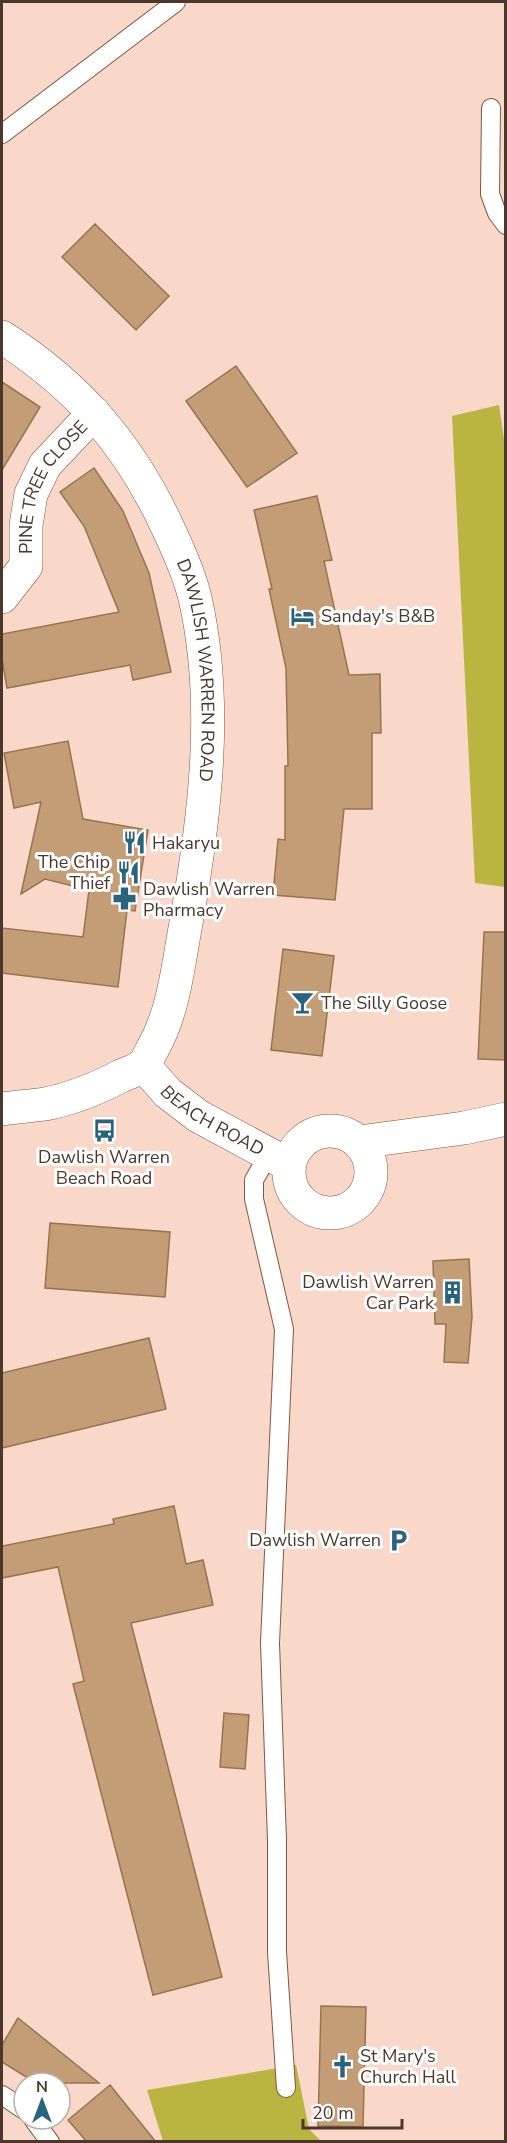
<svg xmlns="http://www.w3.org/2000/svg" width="507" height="2143" font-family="'Nunito Sans',sans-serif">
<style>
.green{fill:#bab441}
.building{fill:#c39d76;stroke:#98744e;stroke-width:1.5}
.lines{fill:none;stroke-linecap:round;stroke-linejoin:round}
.lane-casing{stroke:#845640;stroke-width:20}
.street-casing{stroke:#845640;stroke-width:34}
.secondary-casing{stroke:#845640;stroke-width:34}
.lane{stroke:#fff;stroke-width:18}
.street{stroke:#fff;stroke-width:33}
.secondary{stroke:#fff;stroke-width:33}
.labels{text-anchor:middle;stroke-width:6;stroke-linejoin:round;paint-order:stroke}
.street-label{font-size:18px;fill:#4c372d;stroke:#fff}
.poi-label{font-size:18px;fill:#4c372d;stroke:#fff;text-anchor:start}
</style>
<rect width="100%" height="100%" fill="#f9d8c9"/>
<path class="green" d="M499,405L506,453L505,887L475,883L452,416Z
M296,2065L309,2129L321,2141H163L147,2090Z"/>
<path class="building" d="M95,224L169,296L136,330L62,257Z
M236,366L297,453L247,487L186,401Z
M2,382L40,407L2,470Z
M94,468L123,511L149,573L171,672L133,680L130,665L7,688L2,659V634L119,612L84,526L60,492Z
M317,496L332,560L324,561L349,675L380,674L381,733H372V809H344L335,900L273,895L278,839L285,840V766H288L286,668L269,589H272L254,510Z
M68,741L83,819L148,830L135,911L127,910L118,987L2,973V928L83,937L89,890L45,879L21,894L41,802L14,808L4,753Z
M484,932H506V1060L478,1059Z
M283,949L334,956L322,1056L271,1050Z
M50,1223L170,1232L165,1297L45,1288Z
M469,1259L472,1317L468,1363L444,1362L446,1324H435L433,1261Z
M149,1338L166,1409L2,1448V1373Z
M174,1506L186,1564L203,1560L213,1605L131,1623L222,1977L153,1995L73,1684L84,1681L58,1567L2,1578V1546L114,1524L113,1519Z
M224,1713L249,1715L245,1769L220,1767Z
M321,2006L366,2007L363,2127L318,2126Z
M18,2018L99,2083H36L2,2062V2045Z
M110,2085L156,2142H87L68,2120Z"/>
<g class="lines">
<defs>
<path id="lane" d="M491,108L490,194L497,213L506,225
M2,134L176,2
M269,1154L254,1180V1199L284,1329L270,1643L277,1840V1952L286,2088
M2,2095L24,2110
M33,2119L50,2142"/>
<g id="street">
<path id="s1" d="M2,597L26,566V525L31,494L45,465L94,413"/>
<path id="s2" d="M143,1065L168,1093L198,1116L289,1165"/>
<circle cx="330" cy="1172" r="41"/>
<path d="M359,1142L464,1128L506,1119"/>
</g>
<g id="secondary">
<path id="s3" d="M2,337C78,386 129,444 167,526C178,549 189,573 195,598C219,703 205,818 186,923C178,966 174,1011 153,1048C150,1053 147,1061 143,1065C138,1070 128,1073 121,1076C98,1088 71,1099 45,1104C30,1106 16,1107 2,1109"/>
</g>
</defs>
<use href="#lane" class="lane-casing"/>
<use href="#street" class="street-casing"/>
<use href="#secondary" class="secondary-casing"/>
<use href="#lane" class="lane"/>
<use href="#street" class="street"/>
<use href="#secondary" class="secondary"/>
</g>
<defs>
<symbol id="hotel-bare" viewBox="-9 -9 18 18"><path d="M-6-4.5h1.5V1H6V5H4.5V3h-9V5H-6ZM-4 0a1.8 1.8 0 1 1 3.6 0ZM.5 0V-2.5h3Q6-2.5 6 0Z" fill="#28657c" stroke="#fff" stroke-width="2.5" paint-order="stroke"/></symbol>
<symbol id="restaurant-bare" viewBox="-9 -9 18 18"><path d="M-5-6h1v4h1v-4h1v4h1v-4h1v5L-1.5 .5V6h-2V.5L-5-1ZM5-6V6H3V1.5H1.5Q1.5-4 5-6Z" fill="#28657c" stroke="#fff" stroke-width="2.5" paint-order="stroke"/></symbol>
<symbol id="pharmacy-bare" viewBox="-9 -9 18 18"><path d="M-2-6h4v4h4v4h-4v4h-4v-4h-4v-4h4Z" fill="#28657c" stroke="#fff" stroke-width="2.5" paint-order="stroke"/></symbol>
<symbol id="bar-bare" viewBox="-9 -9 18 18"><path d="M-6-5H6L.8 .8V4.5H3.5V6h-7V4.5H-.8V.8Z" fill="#28657c" stroke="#fff" stroke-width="2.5" paint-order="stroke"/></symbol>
<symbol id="bus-bare" viewBox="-9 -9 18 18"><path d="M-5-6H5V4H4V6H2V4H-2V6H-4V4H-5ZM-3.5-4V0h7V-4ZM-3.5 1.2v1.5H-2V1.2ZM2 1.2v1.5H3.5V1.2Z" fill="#28657c" stroke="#fff" stroke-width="2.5" paint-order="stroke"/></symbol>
<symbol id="building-bare" viewBox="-9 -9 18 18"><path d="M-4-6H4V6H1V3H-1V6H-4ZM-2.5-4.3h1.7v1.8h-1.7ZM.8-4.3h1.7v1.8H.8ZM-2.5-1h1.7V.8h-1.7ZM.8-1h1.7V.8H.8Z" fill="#28657c" stroke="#fff" stroke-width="2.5" paint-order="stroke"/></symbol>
<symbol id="parking-bare" viewBox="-9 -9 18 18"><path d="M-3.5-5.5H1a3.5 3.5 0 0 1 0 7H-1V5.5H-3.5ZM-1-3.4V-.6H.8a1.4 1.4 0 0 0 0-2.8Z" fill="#28657c" stroke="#fff" stroke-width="2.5" paint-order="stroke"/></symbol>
<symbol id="church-bare" viewBox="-9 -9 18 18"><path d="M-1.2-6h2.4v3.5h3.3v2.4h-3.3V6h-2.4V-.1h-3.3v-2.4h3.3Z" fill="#28657c" stroke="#fff" stroke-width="2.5" paint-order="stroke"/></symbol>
</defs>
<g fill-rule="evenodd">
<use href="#hotel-bare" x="286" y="600" width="33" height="33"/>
<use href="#restaurant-bare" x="118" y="826" width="33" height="33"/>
<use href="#restaurant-bare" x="112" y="856" width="33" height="33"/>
<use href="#pharmacy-bare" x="108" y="882" width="33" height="33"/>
<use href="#bar-bare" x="286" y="986" width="33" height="33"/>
<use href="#bus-bare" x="88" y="1114" width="33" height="33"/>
<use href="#building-bare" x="436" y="1276" width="33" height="33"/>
<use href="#parking-bare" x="382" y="1524" width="33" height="33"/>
<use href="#church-bare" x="326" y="2050" width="33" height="33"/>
</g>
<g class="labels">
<g class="street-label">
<text dy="6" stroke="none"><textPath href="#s1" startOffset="126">PINE TREE CLOSE</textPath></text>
<text dy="6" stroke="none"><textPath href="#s3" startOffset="404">DAWLISH WARREN ROAD</textPath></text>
<text dy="6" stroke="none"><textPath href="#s2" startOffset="90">BEACH ROAD</textPath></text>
</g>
<g class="poi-label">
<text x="321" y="622">Sanday's B&amp;B</text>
<text x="152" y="849">Hakaryu</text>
<text x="110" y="868" text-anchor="end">The Chip<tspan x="110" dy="21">Thief</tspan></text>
<text x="143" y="895">Dawlish Warren<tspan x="143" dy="21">Pharmacy</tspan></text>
<text x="321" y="1009">The Silly Goose</text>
<text x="104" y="1163" text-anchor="middle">Dawlish Warren<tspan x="104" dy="21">Beach Road</tspan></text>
<text x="434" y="1288" text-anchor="end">Dawlish Warren<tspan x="434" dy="21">Car Park</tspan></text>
<text x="381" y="1546" text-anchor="end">Dawlish Warren</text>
<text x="360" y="2062">St Mary's<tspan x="360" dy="21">Church Hall</tspan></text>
</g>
</g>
<rect width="507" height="2143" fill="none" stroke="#4c372d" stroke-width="6"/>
<g transform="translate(42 2101)"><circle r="28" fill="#ffffff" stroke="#b7afab" stroke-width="1.5"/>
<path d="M0-4.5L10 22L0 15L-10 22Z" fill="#28657c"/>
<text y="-9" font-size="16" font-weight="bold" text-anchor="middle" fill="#4c372d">N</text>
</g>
<path d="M303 2119v9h99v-9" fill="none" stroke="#4c372d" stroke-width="3"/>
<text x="312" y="2119" font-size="18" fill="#4c372d" stroke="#ffffff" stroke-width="4.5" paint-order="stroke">20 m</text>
</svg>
